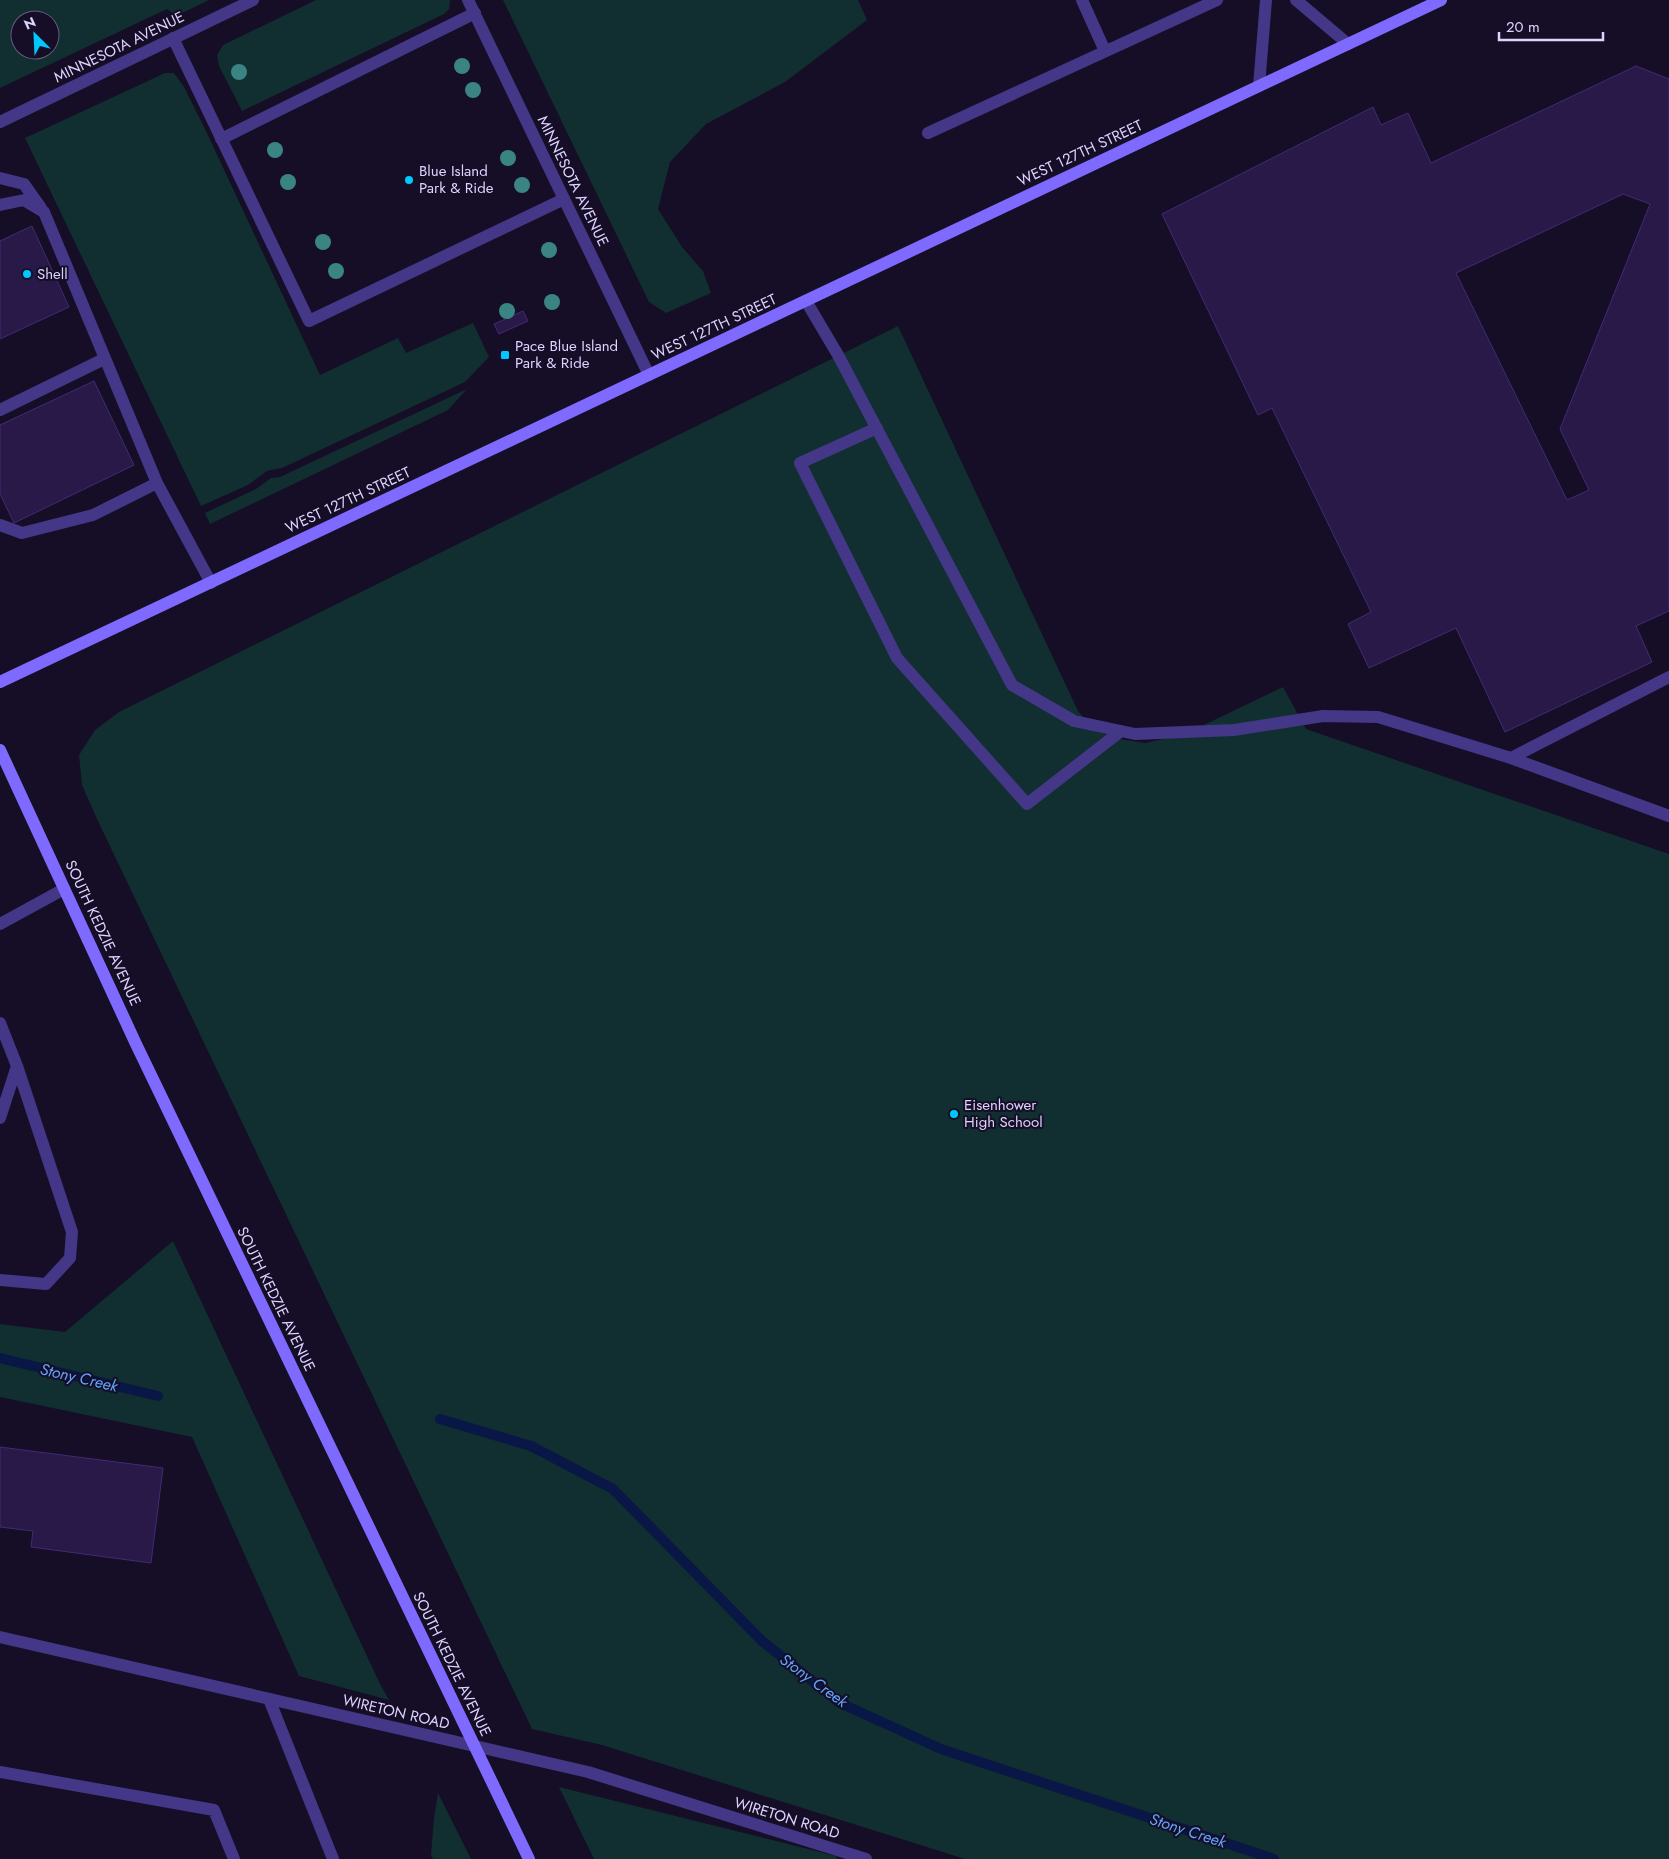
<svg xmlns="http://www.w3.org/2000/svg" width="1669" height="1859" font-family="Jost,sans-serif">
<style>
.green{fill:#112e30;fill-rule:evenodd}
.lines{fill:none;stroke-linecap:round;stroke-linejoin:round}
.stream{stroke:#081745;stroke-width:10}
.building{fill:#281948;stroke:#422b75;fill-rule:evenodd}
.service{stroke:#443787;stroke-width:12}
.minor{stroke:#443787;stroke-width:12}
.tertiary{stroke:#443787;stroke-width:12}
.secondary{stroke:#7f6aff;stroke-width:12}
.tree{fill:#3b8484}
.poi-dot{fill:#00c7fe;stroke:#150e26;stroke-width:2}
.labels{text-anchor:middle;stroke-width:4;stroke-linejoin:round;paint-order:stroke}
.street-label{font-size:15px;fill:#ddd3ff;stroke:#150e26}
.poi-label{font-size:15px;fill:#ddd3ff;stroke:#150e26;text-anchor:start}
.water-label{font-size:16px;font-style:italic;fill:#61a4ff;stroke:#150e26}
</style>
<rect width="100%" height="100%" fill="#150e26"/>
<path class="green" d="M0,0H209L176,16L167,9L0,88ZM20,20H50V50H20Z
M316,0H450L449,9L444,14L242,111L219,66L217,55L223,45Z
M503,0H858L867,20L785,82L706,124L670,162L658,209L682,247L703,271L711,293L666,313L649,302Z
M165,73H174L184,87L205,129L320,375L398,338L406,353L473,323L489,357L465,382L282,468L267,471L248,485L201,506L25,138Z
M898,326L1078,711L1096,731L1120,739L1145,743L1185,734L1283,687L1306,729L1669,854V1859H965L602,1745L532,1729L97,819L82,785L79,755L95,730L119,712Z
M467,389L448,410L210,524L205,513L256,489L271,478L280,477Z
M173,1241L380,1684L389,1700L299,1676L192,1437L0,1397V1324L65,1332Z
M559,1787L836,1856L837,1859H594Z
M438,1793L471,1859H433L431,1855L434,1818Z"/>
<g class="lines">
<path class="stream" d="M0,1358L158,1396
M440,1419L531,1446L613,1489L762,1641L840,1703L941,1749L1274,1859"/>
</g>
<path class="building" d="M1636,66L1669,79V611L1636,626L1652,662L1505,732L1456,628L1369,668L1348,624L1371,612L1272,408L1258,415L1162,214L1373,107L1381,125L1408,113L1431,163ZM1623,194L1650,204L1560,429L1589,490L1567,500L1456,273Z
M32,226L69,307L0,339V241Z
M523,311L528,321L499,334L494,324Z
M94,381L134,465L14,523L0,494V425Z
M0,1447L163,1468L151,1563L31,1547L33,1531L0,1527Z"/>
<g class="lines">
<path class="service" d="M1082,0L1105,51
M1296,0L1348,44
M173,38L309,321L564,199
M1259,86L1266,0
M928,133L1217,0
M221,139L475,13
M0,178L24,184L41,208
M0,205L24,200L44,212L157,483L211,583
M806,301L838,355L1012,685L1074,721L1135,734L1234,730L1323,716L1378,717L1511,758L1669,816
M0,410L104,359
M877,428L800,463L897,658L1027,804L1121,731
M0,525L22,533L93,515L157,483
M1511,758L1669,677
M0,924L64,889
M0,1023L17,1066L72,1232L70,1258L46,1284L0,1280
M0,1118L17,1066
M269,1699L333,1859
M0,1772L214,1810L234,1859"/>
<path class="minor" d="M468,0L649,375
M0,122L253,0"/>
<path class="tertiary" d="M0,1637L588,1772L866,1859"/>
<path class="secondary" d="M0,682L1441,0
M0,750L136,1044L529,1859"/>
</g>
<g class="tree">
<circle cx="462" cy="66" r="8"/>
<circle cx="239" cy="72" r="8"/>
<circle cx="473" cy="90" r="8"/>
<circle cx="275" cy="150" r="8"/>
<circle cx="508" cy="158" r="8"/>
<circle cx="288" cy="182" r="8"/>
<circle cx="522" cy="185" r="8"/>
<circle cx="323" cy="242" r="8"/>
<circle cx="549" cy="250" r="8"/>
<circle cx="336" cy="271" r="8"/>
<circle cx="552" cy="302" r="8"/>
<circle cx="507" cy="311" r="8"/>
</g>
<g class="poi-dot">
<circle cx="409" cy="180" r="5"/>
<circle cx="27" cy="274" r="5"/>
<rect x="500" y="350" width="10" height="10" rx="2.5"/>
<circle cx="954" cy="1114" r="5"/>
</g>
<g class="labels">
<g class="street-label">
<text transform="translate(119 47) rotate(-26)" y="5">MINNESOTA AVENUE</text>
<text transform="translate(1080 153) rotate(-25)" y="5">WEST 127TH STREET</text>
<text transform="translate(573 181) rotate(64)" y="5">MINNESOTA AVENUE</text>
<text transform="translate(714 327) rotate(-25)" y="5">WEST 127TH STREET</text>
<text transform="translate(348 500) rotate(-25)" y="5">WEST 127TH STREET</text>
<text transform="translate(103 933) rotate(65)" y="5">SOUTH KEDZIE AVENUE</text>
<text transform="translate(276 1299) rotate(64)" y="5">SOUTH KEDZIE AVENUE</text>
<text transform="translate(452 1664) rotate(64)" y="5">SOUTH KEDZIE AVENUE</text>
<text transform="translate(396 1712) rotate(13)" y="5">WIRETON ROAD</text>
<text transform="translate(787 1818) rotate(17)" y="5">WIRETON ROAD</text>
</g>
<g class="poi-label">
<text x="419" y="176">Blue Island<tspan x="419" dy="17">Park &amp; Ride</tspan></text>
<text x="37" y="279">Shell</text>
<text x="515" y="351">Pace Blue Island<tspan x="515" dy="17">Park &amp; Ride</tspan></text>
<text x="964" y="1110">Eisenhower<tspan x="964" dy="17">High School</tspan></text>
</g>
<g class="water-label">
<text transform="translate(79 1377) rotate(13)" y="6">Stony Creek</text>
<text transform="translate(814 1680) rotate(36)" y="6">Stony Creek</text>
<text transform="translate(1188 1830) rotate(18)" y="6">Stony Creek</text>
</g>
</g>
<g transform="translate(35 35) rotate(336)"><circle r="24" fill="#150e26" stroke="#655d7d"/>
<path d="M0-4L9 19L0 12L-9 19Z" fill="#00c7fe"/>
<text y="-8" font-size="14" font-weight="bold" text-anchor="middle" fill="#ddd3ff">N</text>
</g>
<path d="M1499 32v8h104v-8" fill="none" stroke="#ddd3ff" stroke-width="2.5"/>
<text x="1506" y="32" font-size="15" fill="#ddd3ff" stroke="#150e26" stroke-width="4" paint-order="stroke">20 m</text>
</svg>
